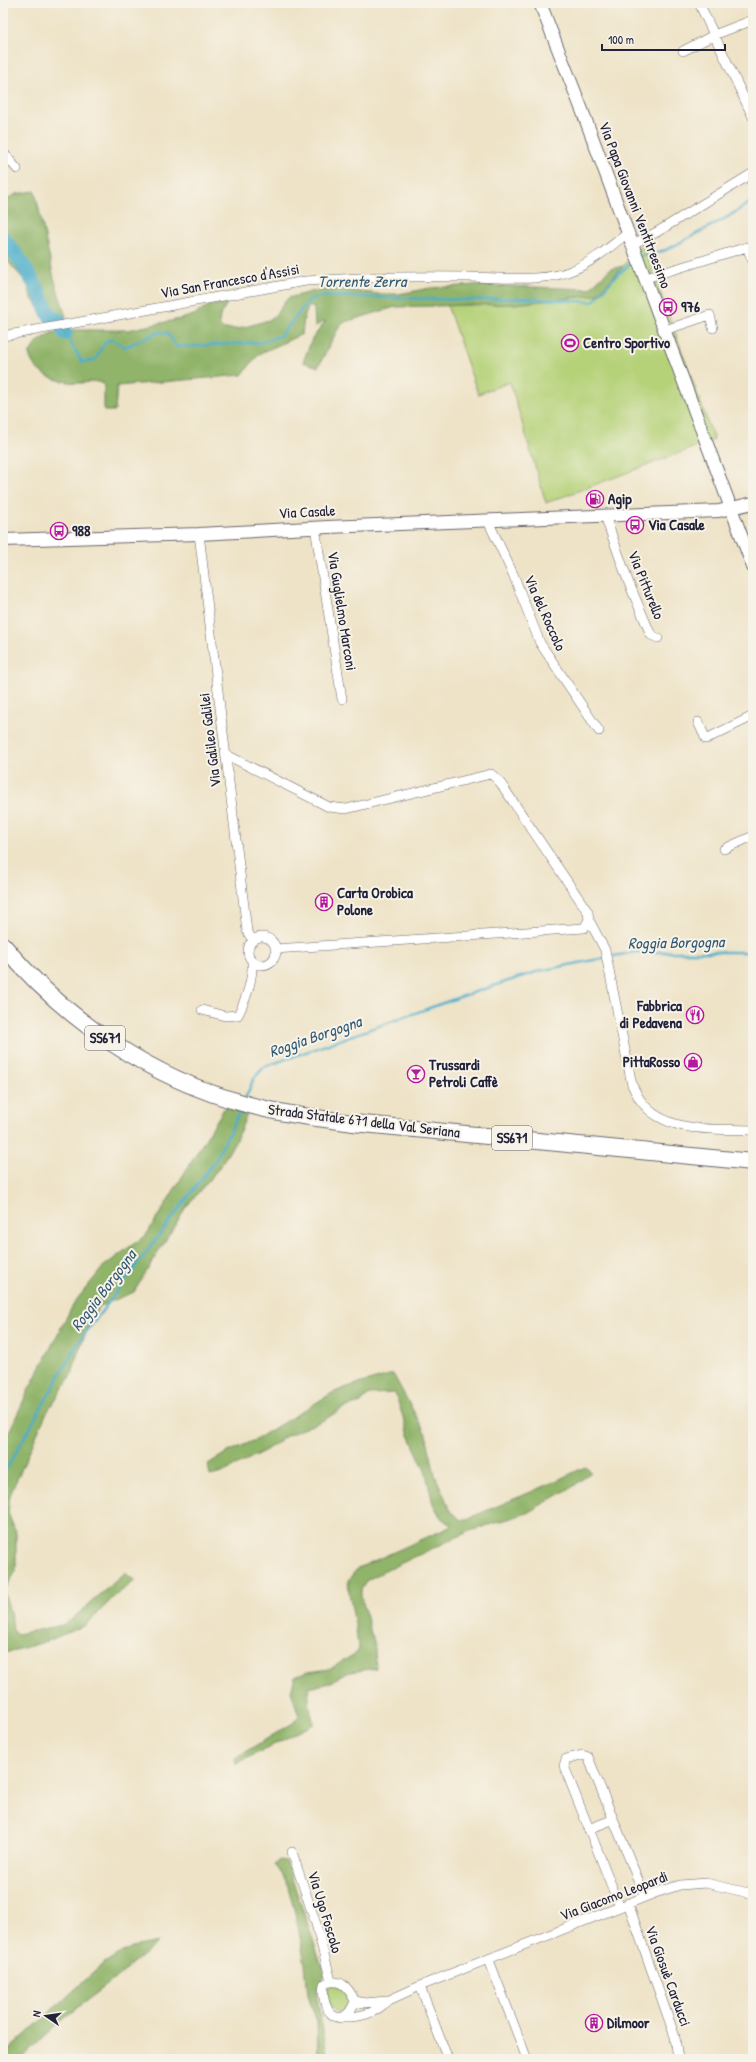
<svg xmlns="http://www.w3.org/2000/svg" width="756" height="2062" font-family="'Patrick Hand',sans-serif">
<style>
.green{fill:#b6d279;stroke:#6c7a5a}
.forest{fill:#90b469;stroke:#596b52}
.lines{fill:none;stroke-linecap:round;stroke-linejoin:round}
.stream{stroke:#4cadcb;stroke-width:2.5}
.river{stroke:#4cadcb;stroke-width:15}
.street-casing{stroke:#69666c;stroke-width:10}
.secondary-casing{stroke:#69666c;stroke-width:14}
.highway-casing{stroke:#69666c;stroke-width:18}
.street{stroke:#fff;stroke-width:9}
.secondary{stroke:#fff;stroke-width:12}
.highway{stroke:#fff;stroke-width:16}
.labels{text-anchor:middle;stroke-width:4;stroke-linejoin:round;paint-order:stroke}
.shield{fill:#f7f3e8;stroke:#62616f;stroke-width:1}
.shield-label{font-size:14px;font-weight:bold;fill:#22223b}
.street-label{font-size:15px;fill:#22223b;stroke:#f7f3e8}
.poi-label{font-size:15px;font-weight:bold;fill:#22223b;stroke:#f7f3e8;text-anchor:start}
.water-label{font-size:16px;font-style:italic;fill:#335a75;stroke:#f7f3e8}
</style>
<rect width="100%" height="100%" fill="#f7f3e8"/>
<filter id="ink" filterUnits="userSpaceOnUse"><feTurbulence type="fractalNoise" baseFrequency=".025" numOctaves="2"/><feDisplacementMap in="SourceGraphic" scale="8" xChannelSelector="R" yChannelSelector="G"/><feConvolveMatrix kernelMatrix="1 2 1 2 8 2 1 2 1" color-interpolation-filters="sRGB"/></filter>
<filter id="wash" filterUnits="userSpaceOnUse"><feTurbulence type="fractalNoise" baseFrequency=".012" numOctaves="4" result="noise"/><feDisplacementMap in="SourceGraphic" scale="16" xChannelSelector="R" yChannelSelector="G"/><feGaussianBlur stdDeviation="0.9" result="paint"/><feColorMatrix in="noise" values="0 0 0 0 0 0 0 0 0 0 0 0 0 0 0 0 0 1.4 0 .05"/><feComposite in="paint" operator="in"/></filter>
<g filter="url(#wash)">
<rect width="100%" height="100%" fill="#eee3c7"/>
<path class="green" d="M643,244L714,440L546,503L510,382L478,394L447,305L514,304L597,295Z
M330,1985L342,1986L350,1999V2006L342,2013C329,2011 328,2001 327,1990Z"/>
<path class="forest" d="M35,191L54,278L66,317L49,322L31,297L27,283L3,256V202L16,194Z
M623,266L597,295L514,304L395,307L345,322L338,329L318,367L303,362L312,339L326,321L315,326L314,308L309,306L304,317L302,334L259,354L242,375L117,386L115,411H104V384C92,379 92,383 80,383C59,382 35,377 29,354L36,343L51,333L72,330H128L180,319L194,315L208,306L227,303L220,316L219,324L224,329H238L272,319L288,298L319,290L336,289L379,294H399L430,288L476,285L589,289L610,269Z
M225,1107L247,1115L234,1144L218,1169L186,1207L134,1292L100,1306L91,1319L75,1361L73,1372L46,1414L10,1495L8,1513L16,1533V1571L4,1591L12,1620L13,1631L18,1634L62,1625L72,1619L125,1573L135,1581L116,1595L86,1625L45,1642L5,1653L3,1651V1445L28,1391L74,1303L104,1266L147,1234Z
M393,1374L426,1434L435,1475L445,1498L451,1511L461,1520L469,1518L545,1486L585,1467L591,1472L574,1486L527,1513L470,1531L391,1568L367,1580L361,1590V1595L375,1649L376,1668L346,1673L330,1683L308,1688L310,1708L314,1724L236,1764L235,1758L293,1723L299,1716L291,1691L295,1677L307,1672L330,1669L358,1652C358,1628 349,1604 348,1580L358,1568L452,1526L441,1518L433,1504L426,1473L409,1435L395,1393L369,1394L361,1403L343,1408L324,1420L286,1436L266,1450L222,1473L210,1476L208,1464L226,1453L255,1440L332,1393L347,1387Z
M280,1860L286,1861L325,1975L316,1992L328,2059H318L317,2022L308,1996L305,1964L297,1921L287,1883L274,1864Z
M158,1942L119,1976L65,2017L21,2059H3V2055L104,1963L132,1947Z"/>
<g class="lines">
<path class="stream" d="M641,256L666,250L726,218L753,201
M65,333L82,362L95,360L105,342L113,339L125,347L159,332L167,333L177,347L262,342L280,336L310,299L324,296L468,300L521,298L593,302L617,275L635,260
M609,957L635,952H753
M245,1099L254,1078L264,1067L460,997L539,971L604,958
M3,1475L78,1343L215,1161L241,1109
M3,1553V1562"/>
<path class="river" d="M3,238L20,260L38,290L49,315L59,321L65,333"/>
</g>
</g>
<g filter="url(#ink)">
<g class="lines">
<defs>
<path id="street" d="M699,3L753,117
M683,51L714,35L753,20
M3,152L17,169
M633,244L657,232L753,173
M646,278L747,247L753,262
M665,330L710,315L713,328
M3,336L306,281C360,277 414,276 468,277C500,277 544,283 573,270C594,261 611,246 629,232
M605,516L628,581L651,635L658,638
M488,521L513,574L540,643L599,731
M315,527L342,699
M199,534L247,931L253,941
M698,722L706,739L753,716
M227,755L329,807L346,809L491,774L499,781L588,912L589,920L584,928L275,949
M724,849L753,836
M589,920L605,950L632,1085C635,1091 638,1097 641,1101C666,1135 716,1128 753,1130
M248 951a14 14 0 1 1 28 0a14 14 0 1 1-28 0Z
M202,1010L225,1016L238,1015C246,999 253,979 252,962
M588,1829L612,1820
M292,1852L316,1924L331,1981
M628,1903L675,2037L678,2059
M620,1907L564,1766L566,1759L582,1755L588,1757L645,1897
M489,1960L527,2059
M420,1986L448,2059
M387,2001L420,1986L655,1893L680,1885L706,1883L753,1894
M343,2017C360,2017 375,2014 387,2001L365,2003L355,2001C348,1987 340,1977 324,1984C319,2012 343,2034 355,2001"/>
<path id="secondary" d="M540,3L582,110L753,567
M3,540L199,534L328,527L719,511L753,503"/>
<path id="highway" d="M3,945C65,1020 152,1079 246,1104C281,1114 317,1118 353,1123L753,1162"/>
</defs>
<use href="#street" class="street-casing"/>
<use href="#secondary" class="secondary-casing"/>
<use href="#highway" class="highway-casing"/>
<use href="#street" class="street"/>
<use href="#secondary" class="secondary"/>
<use href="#highway" class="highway"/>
</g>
</g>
<defs>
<symbol id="bus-ring" viewBox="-11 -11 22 22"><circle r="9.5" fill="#f7f3e8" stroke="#b5179e" stroke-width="1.5"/><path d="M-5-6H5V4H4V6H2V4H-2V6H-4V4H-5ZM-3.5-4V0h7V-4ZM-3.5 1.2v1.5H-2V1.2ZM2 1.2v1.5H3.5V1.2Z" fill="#b5179e"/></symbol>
<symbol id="stadium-ring" viewBox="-11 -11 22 22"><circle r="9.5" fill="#f7f3e8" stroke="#b5179e" stroke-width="1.5"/><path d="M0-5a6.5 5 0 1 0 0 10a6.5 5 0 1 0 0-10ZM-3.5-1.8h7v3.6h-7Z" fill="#b5179e"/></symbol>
<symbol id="fuel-ring" viewBox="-11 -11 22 22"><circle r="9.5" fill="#f7f3e8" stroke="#b5179e" stroke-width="1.5"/><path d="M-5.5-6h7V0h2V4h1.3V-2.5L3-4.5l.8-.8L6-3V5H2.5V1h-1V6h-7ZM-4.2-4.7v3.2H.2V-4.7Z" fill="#b5179e"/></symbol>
<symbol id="building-ring" viewBox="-11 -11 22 22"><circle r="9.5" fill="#f7f3e8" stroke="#b5179e" stroke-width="1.5"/><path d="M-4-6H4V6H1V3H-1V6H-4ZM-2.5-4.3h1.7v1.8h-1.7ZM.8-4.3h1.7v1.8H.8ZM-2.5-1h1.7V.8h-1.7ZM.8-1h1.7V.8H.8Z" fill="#b5179e"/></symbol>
<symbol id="restaurant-ring" viewBox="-11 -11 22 22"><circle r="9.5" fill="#f7f3e8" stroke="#b5179e" stroke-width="1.5"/><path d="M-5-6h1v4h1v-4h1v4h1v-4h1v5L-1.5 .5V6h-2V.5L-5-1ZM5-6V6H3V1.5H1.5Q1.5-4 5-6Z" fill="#b5179e"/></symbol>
<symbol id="shop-ring" viewBox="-11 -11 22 22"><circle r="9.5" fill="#f7f3e8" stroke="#b5179e" stroke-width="1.5"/><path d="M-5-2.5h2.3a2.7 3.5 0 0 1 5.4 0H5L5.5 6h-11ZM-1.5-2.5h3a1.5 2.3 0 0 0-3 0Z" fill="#b5179e"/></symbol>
<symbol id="bar-ring" viewBox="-11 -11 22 22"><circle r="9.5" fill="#f7f3e8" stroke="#b5179e" stroke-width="1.5"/><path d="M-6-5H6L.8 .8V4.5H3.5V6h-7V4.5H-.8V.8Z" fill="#b5179e"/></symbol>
</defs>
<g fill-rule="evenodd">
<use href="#bus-ring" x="658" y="297" width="20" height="20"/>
<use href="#stadium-ring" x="560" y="333" width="20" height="20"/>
<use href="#fuel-ring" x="585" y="489" width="20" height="20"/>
<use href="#bus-ring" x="625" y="515" width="20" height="20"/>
<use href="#bus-ring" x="49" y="521" width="20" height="20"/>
<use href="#building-ring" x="314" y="892" width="20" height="20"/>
<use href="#restaurant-ring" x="685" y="1005" width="20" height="20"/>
<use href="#shop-ring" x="683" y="1052" width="20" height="20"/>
<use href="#bar-ring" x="406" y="1064" width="20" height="20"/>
<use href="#building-ring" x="584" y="2013" width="20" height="20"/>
</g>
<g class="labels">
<g class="shield">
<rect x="85" y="1026" width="40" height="24" rx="3"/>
<rect x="492" y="1126" width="40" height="24" rx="3"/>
</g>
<g class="shield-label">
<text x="105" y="1043">SS671</text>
<text x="512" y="1143">SS671</text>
</g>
<g class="street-label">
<text transform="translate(635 205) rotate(69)" y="5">Via Papa Giovanni Ventitreesimo</text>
<text transform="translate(230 281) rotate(-10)" y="5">Via San Francesco d'Assisi</text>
<text transform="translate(307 512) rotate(-3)" y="5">Via Casale</text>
<text transform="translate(646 585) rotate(68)" y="5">Via Pitturello</text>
<text transform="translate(342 611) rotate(81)" y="5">Via Guglielmo Marconi</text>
<text transform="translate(545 613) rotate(66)" y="5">Via del Roccolo</text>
<text transform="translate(210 740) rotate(-97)" y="5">Via Galileo Galilei</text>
<text transform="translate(364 1121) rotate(7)" y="5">Strada Statale 671 della Val Seriana</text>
<text transform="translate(614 1896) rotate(-21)" y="5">Via Giacomo Leopardi</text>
<text transform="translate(325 1912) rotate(73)" y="5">Via Ugo Foscolo</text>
<text transform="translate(668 1976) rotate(70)" y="5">Via Giosuè Carducci</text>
</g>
<g class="poi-label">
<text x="681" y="312">976</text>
<text x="583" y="348">Centro Sportivo</text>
<text x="608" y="504">Agip</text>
<text x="648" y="530">Via Casale</text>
<text x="72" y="536">988</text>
<text x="337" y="898">Carta Orobica<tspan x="337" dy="17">Polone</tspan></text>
<text x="682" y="1011" text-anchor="end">Fabbrica<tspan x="682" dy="17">di Pedavena</tspan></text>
<text x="680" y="1067" text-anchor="end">PittaRosso</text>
<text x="429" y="1070">Trussardi<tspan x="429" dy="17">Petroli Caffè</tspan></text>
<text x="607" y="2028">Dilmoor</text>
</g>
<g class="water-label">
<text x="362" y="287">Torrente Zerra</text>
<text transform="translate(676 942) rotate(-1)" y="6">Roggia Borgogna</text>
<text transform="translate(315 1036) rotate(-19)" y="6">Roggia Borgogna</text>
<text transform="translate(103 1290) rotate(-53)" y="6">Roggia Borgogna</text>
</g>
</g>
<rect width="756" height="2062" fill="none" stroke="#f7f3e8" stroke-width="16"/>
<g transform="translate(46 2016) rotate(283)" stroke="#f7f3e8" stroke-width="3" paint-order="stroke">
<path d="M0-3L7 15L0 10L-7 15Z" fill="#22223b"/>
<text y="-6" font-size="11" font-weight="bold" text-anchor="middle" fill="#22223b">N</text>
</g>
<path d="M602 44v6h123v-6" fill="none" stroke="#22223b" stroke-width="2"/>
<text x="608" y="44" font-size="12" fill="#22223b" stroke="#f7f3e8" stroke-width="3" paint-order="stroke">100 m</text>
</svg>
